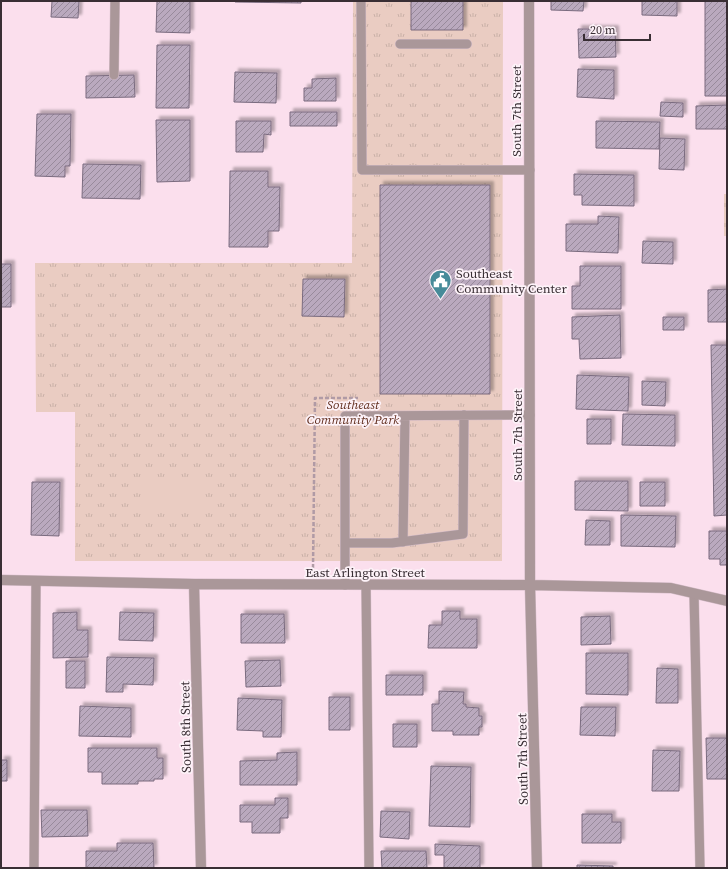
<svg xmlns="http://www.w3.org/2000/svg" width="728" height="869" font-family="'Source Serif 4',serif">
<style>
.park{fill:url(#park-tufts)}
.pitch{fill:#eaccc2}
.building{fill:url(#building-hatch);stroke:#7a6b7f;filter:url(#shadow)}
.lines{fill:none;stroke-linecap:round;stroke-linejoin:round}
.service-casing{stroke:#d4bcc8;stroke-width:10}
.minor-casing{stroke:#d4bcc8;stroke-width:11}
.path{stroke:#b09aa5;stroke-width:2.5;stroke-dasharray:4 2;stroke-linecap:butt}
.service{stroke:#aa9799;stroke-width:9}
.minor{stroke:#aa9799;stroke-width:10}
.labels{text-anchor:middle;stroke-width:3.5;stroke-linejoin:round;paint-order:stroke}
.street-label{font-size:13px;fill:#392e34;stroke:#fdf2f8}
.poi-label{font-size:13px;fill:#392e34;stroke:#fdf2f8;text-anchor:start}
.park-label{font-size:13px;font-style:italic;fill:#612e1e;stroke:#fdf2f8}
</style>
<defs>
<pattern id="park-tufts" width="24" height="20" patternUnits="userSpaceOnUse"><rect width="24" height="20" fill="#eaccc2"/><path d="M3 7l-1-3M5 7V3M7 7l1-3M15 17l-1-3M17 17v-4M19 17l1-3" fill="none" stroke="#c9b0a7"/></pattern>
<pattern id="building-hatch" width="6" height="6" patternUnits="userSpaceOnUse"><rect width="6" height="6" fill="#baa9be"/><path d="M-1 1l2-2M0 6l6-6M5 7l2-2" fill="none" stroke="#988a9b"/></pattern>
<filter id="shadow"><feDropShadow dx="3.5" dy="-3.5" stdDeviation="1" flood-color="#0004"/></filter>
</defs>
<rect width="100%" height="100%" fill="#fbdfed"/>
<path class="park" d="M353,1H503L502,561H75V412H36L35,263H352Z
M724,194H727V236H724Z"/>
<path class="pitch" d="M142,481H205V510H142Z"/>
<path class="building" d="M52,1H79L78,18L51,17Z
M157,1H190V33L156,32Z
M235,1H301V3L235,2Z
M411,1H463V30H411Z
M551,1H584L583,11L551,10Z
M642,1H677V16L642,15Z
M705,1H727V96H705Z
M578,29H615L616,57L579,58Z
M157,45H190L189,108H156Z
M578,69L614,70V99L577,97Z
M235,72L277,73L276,103L234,102Z
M134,75L135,97L86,98V76Z
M336,78V101H304V88H312V79Z
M661,102L683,103V117L660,116Z
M727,105V129H696V106Z
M290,112H337V126H290Z
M37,114H71L70,166H65V177L35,176Z
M156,120H190V181L157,182Z
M236,121H271V135L264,134L263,152H236Z
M596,121L660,122L659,149L596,148Z
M660,138L685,139L684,170L659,169Z
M83,164L141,165L140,199L82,198Z
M230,171H268V187H280L279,231H268V247H229Z
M574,174L634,175V206L582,205V195H574Z
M380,185H490V394H380Z
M598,216L619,217L618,253L566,251V224H598Z
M643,241L673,242V264L642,263Z
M1,264H11V307H1Z
M580,266H621V309H572V286H580Z
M303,279H345L344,317L302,316Z
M727,289V322H708V290Z
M620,315L621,358L580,359L579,339H572V317Z
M663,317H684V330H663Z
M711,345H727V515L714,516Z
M577,375L629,377L628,411L576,409Z
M642,381L666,382L665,406L642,405Z
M623,414L675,415V446L622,445Z
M587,419H611V444H587Z
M575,481H628V511L575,510Z
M32,482H60L59,536L31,535Z
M640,482H665V506H640Z
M621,515L676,516L675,547L621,546Z
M586,520L610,521V545H585Z
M709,531H727V565H720V559H709Z
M442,611H460V619H477V648H428L429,625H442Z
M77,612V630H88V657L53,658V613Z
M120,612L154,613L153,641L119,640Z
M241,614H284L285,643H241Z
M610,616L611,644L581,645V617Z
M586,653H628V695L586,694Z
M107,657L154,658L153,685L123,684V692H106Z
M280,660L281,686L246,687L245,661Z
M66,661H85V688H66Z
M657,668L678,669V703H656Z
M386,675H423V695H386Z
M439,691L464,692L463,704H466V707L479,708V716H482V727H479V735H453V731H432V704H439Z
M329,697H350V730H329Z
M238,698L282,700L281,737H263V731L237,730Z
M80,706L131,708V737L79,736Z
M581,707H616L615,736L580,735Z
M393,724H417V747H393Z
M706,738H727V779H707Z
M88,748H157V758H163V779H154V781H138V784H102V772H88Z
M653,750L680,751L679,791H652Z
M297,752V785H240V761L277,760V753Z
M1,760H7V781H1Z
M431,766L471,767L470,827L429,826Z
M275,798H288V818H280V833H252V822H240V805H275Z
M41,810H87L88,836L42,837Z
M381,811L410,812L409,839L380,837Z
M582,814H612V822H621V843H582Z
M117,843H153L154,868H86V851H117Z
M435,844L480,846V868H444V855H435Z
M381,851H426L427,868H382Z
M577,865L613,866V868H577Z"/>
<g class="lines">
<defs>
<path id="service" d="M361,1L362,170H530
M400,44H467
M114,75L115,1
M403,542L405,416
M345,543H392L463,534L464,415
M345,585V416L530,415
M366,585L369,868
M694,594L700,868
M34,868L36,581"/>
<path id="minor" d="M529,1L530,585L537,868
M1,580L194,584L530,585L671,588L727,601
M194,584L201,868"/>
</defs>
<use href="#service" class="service-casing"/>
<use href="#minor" class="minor-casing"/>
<path class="path" d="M313,568L315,398H358"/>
<use href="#service" class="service"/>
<use href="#minor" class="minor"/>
</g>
<defs>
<symbol id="civic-pin" viewBox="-11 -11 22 30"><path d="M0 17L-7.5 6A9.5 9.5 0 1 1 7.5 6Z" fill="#478b99" stroke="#fdf2f8"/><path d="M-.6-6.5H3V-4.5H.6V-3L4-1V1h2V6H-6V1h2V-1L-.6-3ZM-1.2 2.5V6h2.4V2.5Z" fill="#fff"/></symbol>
</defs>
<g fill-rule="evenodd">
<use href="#civic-pin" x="428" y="268" width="25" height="34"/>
</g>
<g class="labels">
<g class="street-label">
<text transform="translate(516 111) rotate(-90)" y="5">South 7th Street</text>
<text transform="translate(517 435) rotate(-90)" y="5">South 7th Street</text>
<text x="365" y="577">East Arlington Street</text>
<text transform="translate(185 727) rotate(-91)" y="5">South 8th Street</text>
<text transform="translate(522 759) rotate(-91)" y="5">South 7th Street</text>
</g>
<g class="poi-label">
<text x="456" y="278">Southeast<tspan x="456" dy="15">Community Center</tspan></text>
</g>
<g class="park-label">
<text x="353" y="409">Southeast<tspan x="353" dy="15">Community Park</tspan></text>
</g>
</g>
<rect width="728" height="869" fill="none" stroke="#392e34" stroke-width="4"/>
<path d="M584 34v6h66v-6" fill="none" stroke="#392e34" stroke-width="2"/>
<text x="590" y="34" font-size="12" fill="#392e34" stroke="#fdf2f8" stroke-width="3" paint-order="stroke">20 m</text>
</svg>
